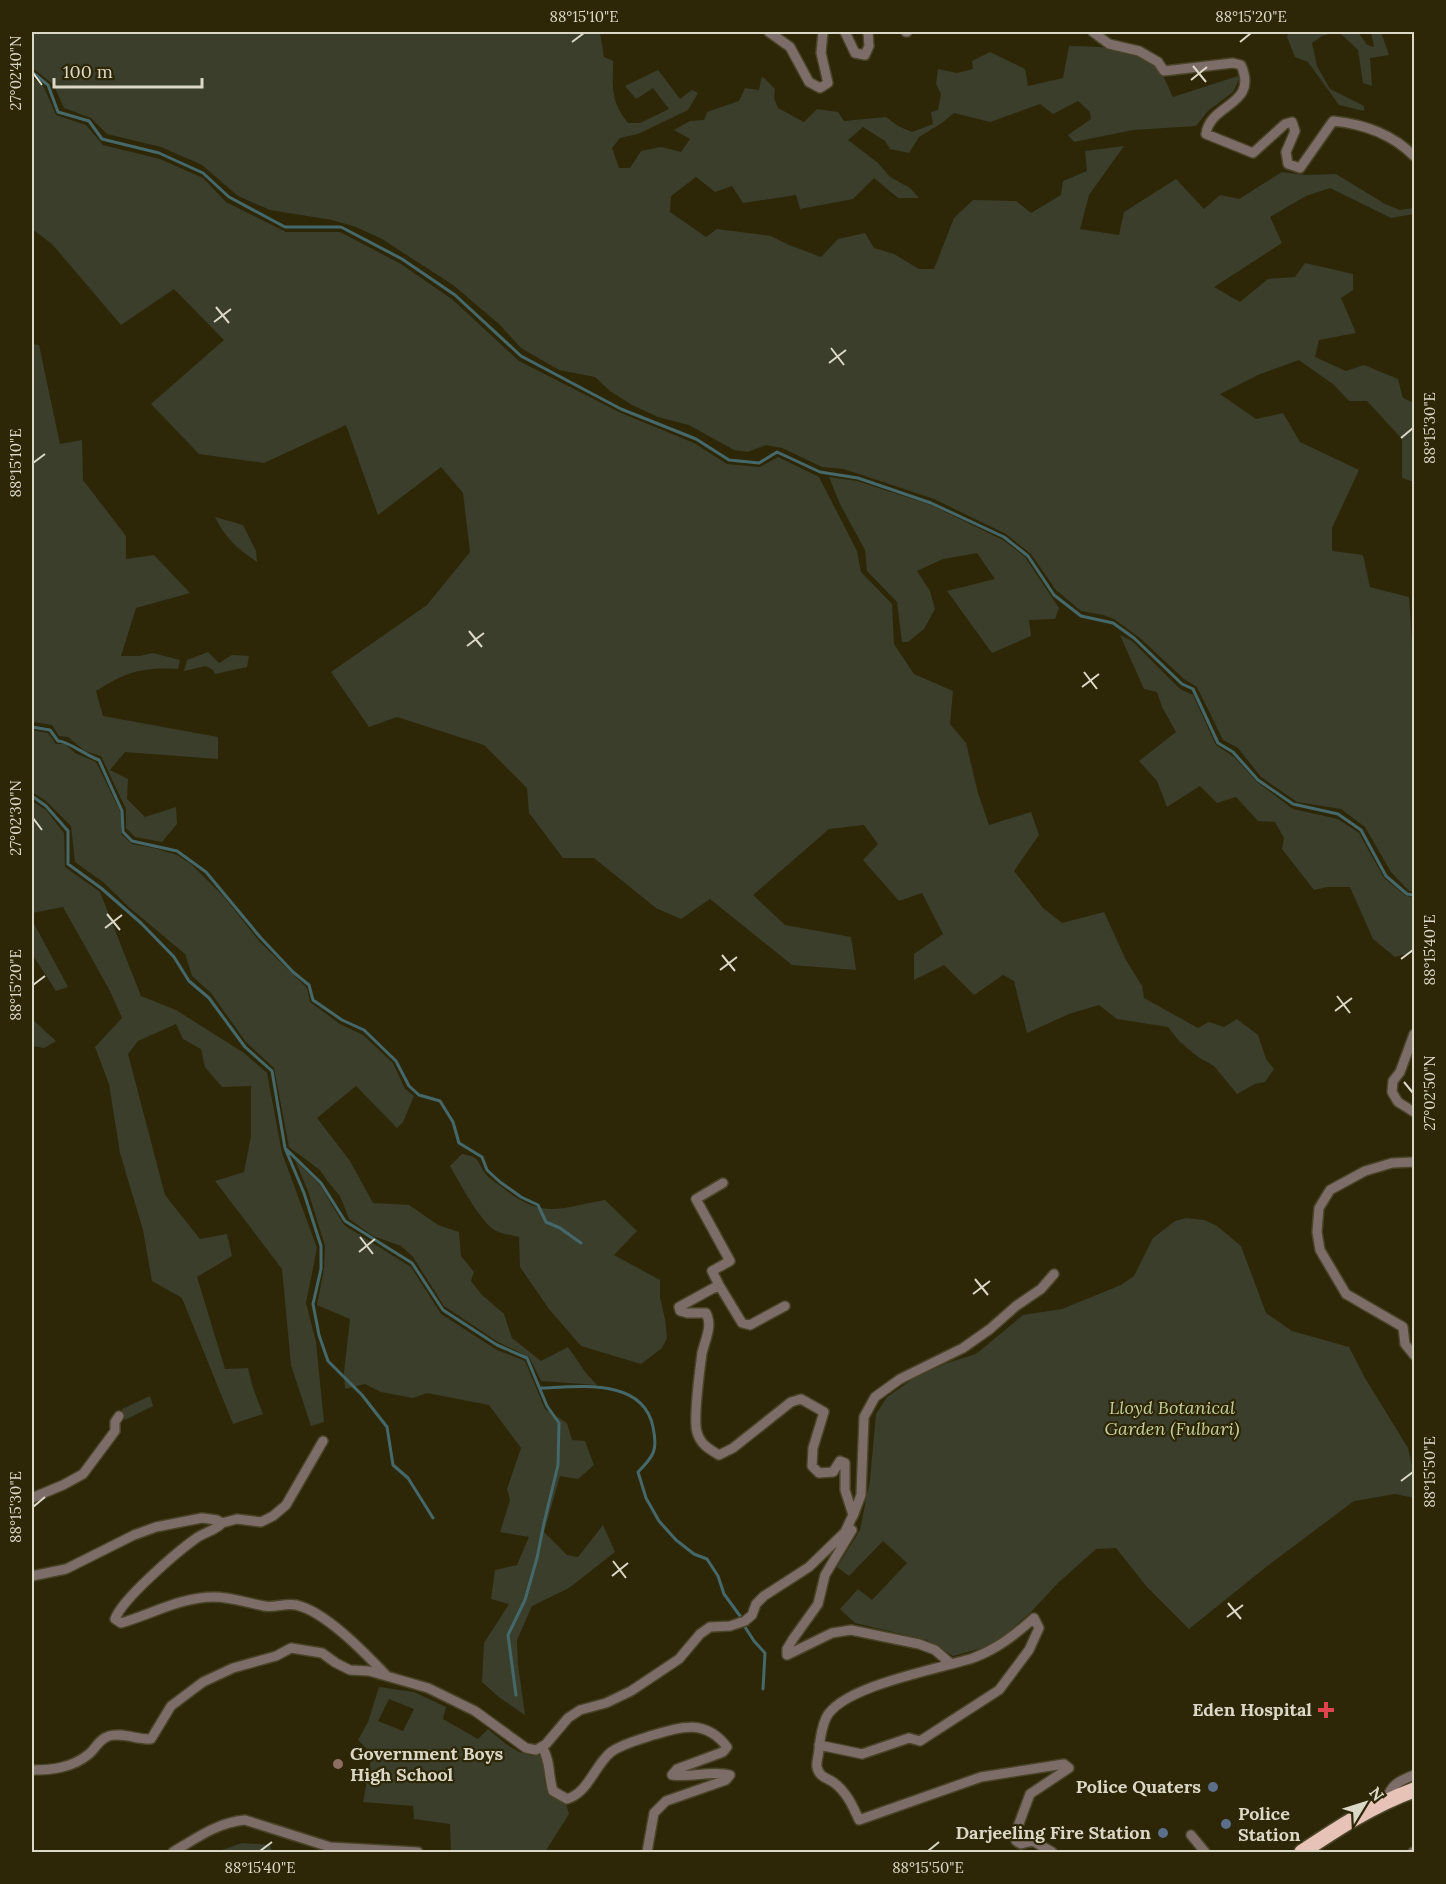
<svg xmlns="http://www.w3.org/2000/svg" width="1446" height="1884" font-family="Lora,serif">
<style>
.green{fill:#3a3e2b;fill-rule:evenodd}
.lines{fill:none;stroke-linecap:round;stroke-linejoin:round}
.stream{stroke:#45686b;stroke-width:3}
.minor-casing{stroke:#494327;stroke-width:12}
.trunk-casing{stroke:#494327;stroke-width:18}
.minor{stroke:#7d6d68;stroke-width:9}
.trunk{stroke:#e6c2b7;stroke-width:15}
.ticks{fill:none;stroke:#dcd8c7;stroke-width:2}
.health-dot{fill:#e0444e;stroke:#2d2708;stroke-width:2}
.education-dot{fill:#8d6e63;stroke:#2d2708;stroke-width:2}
.service-dot{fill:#5c6f8a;stroke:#2d2708;stroke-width:2}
.labels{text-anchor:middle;stroke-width:4.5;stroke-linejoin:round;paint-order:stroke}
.park-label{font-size:18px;font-style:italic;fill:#c3ce9a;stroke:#2d2708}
.poi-label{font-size:18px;font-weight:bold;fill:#dcd8c7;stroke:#2d2708;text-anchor:end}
.neatline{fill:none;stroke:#dcd8c7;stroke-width:2}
.ticks-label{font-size:15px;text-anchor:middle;fill:#dcd8c7}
</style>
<rect width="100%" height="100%" fill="#2d2708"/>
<path class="green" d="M32,32H600L604,57L613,61C613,89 610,100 628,123H640L669,109L653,88L636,99L625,86L658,70L680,99L692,90L698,93L688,110L638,134L620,138L612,148L619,168H630L641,151L661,147L681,152L690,139L674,130L690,121L704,120L707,112L739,101L745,88L759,90L762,76L775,89L774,98L778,108L804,122L817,109L838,112L844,121L886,117L898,126L912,132L933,124L931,112L938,110L941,94L936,84L938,69L957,73L973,69L972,61L990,52L1025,69L1028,86L1063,78L1069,46C1101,47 1138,45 1160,72C1166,79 1169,90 1173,97L1241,75L1233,92L1208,111L1196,126L1133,130L1074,142L1068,135L1091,119L1090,112L1078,101L1053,114L1040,104L990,122L954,113L942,123L919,137L909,153L890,149L885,141L863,127L848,140L878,163L890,177L910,188L919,198H898L874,178L853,199L800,209L796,195L743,203L732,186L715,192L696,177L671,196L670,212L706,237L717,229L771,236L789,245L821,257L838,239L865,233L874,248L894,254L919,269H934L954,218L973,200L1016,201L1031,213L1061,195L1063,181L1087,171L1085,151L1124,146L1089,195L1080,229L1119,235L1124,212L1176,179L1204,209L1220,195L1239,199L1282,172L1306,175L1336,174L1385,204L1400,210L1414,208V214L1391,218L1330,188L1306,196L1270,217L1282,243L1214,287L1240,302L1268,279L1295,277L1305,263L1353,274V290L1341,298L1356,333L1319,340L1315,357L1346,371L1364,365L1398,379L1403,398L1414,403V482L1402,478V439L1367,401H1349L1334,385L1299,360L1258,375L1220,394L1256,419L1283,413L1300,442L1359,470L1332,528V551L1363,555L1370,587L1409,597L1414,672V892L1409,891L1391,872L1365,827L1341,809L1297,802L1261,777L1238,748L1223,740L1197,687L1184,679L1140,638L1114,619L1103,615L1081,611L1056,590L1031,554L1006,534L934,499L859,474L843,469L822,467L782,448L766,445L748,452L734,450L689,425L658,417L632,405L610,391L595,377L559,370L521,348L499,324L453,285L382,239L356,227L332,220L270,210L238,196L202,165L161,147L107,134L91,118L64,108L53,84L32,68Z
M1298,32H1337L1322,36L1312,43L1317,66L1330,89L1364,106V111L1339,105L1308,62L1295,57L1287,37L1288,34Z
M1339,32H1358L1367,45L1374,47L1371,32H1381L1389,55L1370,58L1372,86L1363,83L1358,50Z
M32,77L44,87L56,115L86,125L103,145L160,159L203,178L226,202L286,232H340L401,264L453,300L519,361L621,413L694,443L727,464L760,467L778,457L819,477L857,551L861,572L892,604L894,644L914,674L953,691L950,724L966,743L978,793L989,825L1031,812L1039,835L1014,871L1043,908L1062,923L1104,912L1126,960L1142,986L1144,998L1198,1028L1209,1022L1224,1027L1237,1019L1258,1035L1266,1059L1274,1069L1265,1082L1255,1084L1237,1094L1214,1066L1198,1057L1179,1041L1168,1027L1117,1019L1099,1005L1069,1014L1027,1033L1014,981L1003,975L974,995L944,965L914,980V954L943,934L922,893L899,901L863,860L878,844L864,825L829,829L753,895L785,925L851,937L856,970L792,965L710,899L681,919L656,908L594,858H563L529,813L527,788L484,745L397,717L369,727L331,672L427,605L470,552L463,493L441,467L378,515L346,425L264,463L199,454L151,404L224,340L174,289L121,325L52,244L32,229Z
M32,344L39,345L60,444L82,440L83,480L126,536V559L154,555L190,593L136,608L121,656H139L153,653L180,660L178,669C142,667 126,672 96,691L103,716L218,737V759L125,752L110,770L128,779L127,799L145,817L176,807L177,824L162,842L135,837L126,828V809L101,756L85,751L68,737L59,736L52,725L32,722Z
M829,477L857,481L931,505L1003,540L1025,557L1059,608L1055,619L1029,620L1031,636L992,653L947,591L995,579L977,553L943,559L917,571L930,591L935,609L924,629L908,642H902L897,602L867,571L865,550L840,504Z
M215,517L243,525L256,551L257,562C238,549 225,538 215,517Z
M1120,635L1132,641L1180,689L1193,695L1216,745L1234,757L1257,782L1293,809L1338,819L1359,833L1384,878L1406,896L1414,897V952L1395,957L1373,939L1350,887H1327L1314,890L1282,849L1284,838L1275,822L1258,821L1236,797L1217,803L1200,786L1167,807L1157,781L1139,761L1176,732L1162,707L1157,692L1144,689Z
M208,652L219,663L232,655L249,656L247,667L215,674L213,670L206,666L184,671L187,660Z
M32,730L48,733L56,744H65L75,753L96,762L121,813V834L132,844L154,848L177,855L191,864L224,897L260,942L307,988L310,1002L340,1024L363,1035L393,1063L405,1089L414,1096L403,1122L397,1128L356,1086L317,1118L350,1161L373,1203L409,1205L438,1225L459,1232L461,1256L474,1272L471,1281L482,1295L504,1314L512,1338L541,1361L568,1347L586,1373L597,1385L541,1381L529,1357L498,1342L444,1306L413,1257L401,1246L373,1236L349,1219L340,1196L328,1182L320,1170L289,1147L274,1068L246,1042L211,993L192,976L185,954L130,908L103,882L75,862L71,826L46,801L32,792Z
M32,801L46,810L64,833L65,867L100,892L141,996L176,1010L244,1053L267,1073L282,1153L317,1248L306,1303L316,1342L324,1422L311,1426L291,1365L282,1269L215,1181L244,1172L251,1136V1086L222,1087L205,1067L201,1049L183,1039L176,1024L138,1041L128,1054L165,1195L200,1239L227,1234L232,1256L197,1277L225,1369L248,1368L253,1388L263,1414L233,1424L182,1298L152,1281L143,1230L120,1153L109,1084L95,1047L122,1018L110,991L63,907L32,913Z
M32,920L68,987L56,991L32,954Z
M32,1019L56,1041L44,1048L32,1046Z
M462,1154C480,1157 476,1160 485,1173C489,1179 498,1184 503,1188C543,1220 559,1208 605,1200L637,1231L614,1255L660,1280V1297L665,1319L667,1338L662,1348L641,1364L581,1346L549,1309L520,1267L519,1237C512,1235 502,1234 496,1231C481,1223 459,1182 450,1166Z
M295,1160L320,1185L344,1225L411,1267L441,1314L497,1350L525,1361L545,1409L567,1423L572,1440L585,1441L594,1465L578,1479L560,1476L544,1532L567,1555L578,1557L603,1525L615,1552L569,1588L532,1606L517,1640L518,1665L525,1715L500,1698L482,1682L484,1643L509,1604L491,1599L495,1570L517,1565L529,1537L500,1532L510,1500L507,1489L521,1448L489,1405L427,1393L413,1398L381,1392L365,1384L345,1389L344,1372L350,1319L317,1305L324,1269L325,1246L308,1191Z
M1186,1218L1204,1220L1217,1226L1241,1246L1266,1313L1292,1331L1349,1347L1365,1378L1408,1448L1414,1474V1498L1395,1494L1354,1501L1266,1567L1189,1629L1147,1587L1116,1548L1096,1549L1058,1583L1030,1613L993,1645L953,1656L927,1640L855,1623L840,1609L858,1589L872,1600L907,1563L883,1541L849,1576L837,1567L860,1530L870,1480L876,1414L887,1397L913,1379L947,1363L976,1354L1023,1315L1062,1309L1121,1285L1134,1276L1153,1238L1175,1221Z
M150,1396L153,1406L125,1420L122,1409Z
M379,1687L414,1692L446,1707L443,1719L478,1739L488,1729C505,1743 518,1757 541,1756C549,1784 535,1785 566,1804L569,1814L545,1852H451L450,1824L414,1819L413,1806L363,1802L372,1754L358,1740L368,1722ZM389,1699L414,1709L403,1731L378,1721Z
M242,1843L270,1845L272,1852H216Z"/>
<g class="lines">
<path class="stream" d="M32,72L48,85L58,112L89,121L102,139L159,153L203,173L229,197L285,227H341L402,259L455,295L521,356L621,409L696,439L729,460L759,463L777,452L820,472L858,478L931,503L1004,537L1028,556L1054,595L1081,616L1113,623L1134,638L1182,684L1193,689L1218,743L1233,752L1258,780L1293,804L1338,814L1361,830L1386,876L1407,894L1414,895
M32,727L50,730L58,741C68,741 85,755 99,760L122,811L123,832L132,841L177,851L206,872L260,937L293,972L309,985L313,1000L342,1020L364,1030L396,1061L409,1086L419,1095L440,1101L453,1122L459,1143L482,1157L487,1170L500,1182L521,1197L538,1205L546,1222L560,1228L581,1243
M32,796L46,806L68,831V864L101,888L141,923L174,957L189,981L209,998L245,1047L272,1071L285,1148L304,1193L321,1246V1269L313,1304L319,1335L328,1361L362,1395L387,1427L393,1465L408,1478L433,1518
M286,1149L321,1183L345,1221L412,1263L443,1310L497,1345L527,1358L547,1406L559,1423L558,1465L544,1523L537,1558L525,1600L508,1635L516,1695
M540,1388C578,1387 643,1377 653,1427C658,1450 654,1456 638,1472L646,1498L659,1521L676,1540L694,1554L707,1559L718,1576L724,1594L743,1620L745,1627L754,1641L765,1653L763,1689"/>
<defs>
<path id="minor" d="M769,32L790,47L809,82L820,88L828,83L821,53L823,32
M845,32L855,53L865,55L869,46L868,32
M906,32H907
M1093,32L1109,44L1139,51L1158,62L1164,71L1233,63L1241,65C1259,106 1210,103 1206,134L1253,153L1285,124L1292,122L1295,131L1286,152L1288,164L1300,168L1333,121C1364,124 1392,134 1414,156
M1414,1034L1400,1072L1393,1081L1392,1092L1398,1102L1414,1112
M1414,1162L1392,1163L1365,1171L1330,1190L1319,1208L1317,1232L1320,1250L1346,1294L1403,1327L1405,1344L1414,1355
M719,1285L712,1271L730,1261L696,1199L723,1183
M32,1498L63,1485L83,1474L115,1431V1422L119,1416
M853,1516L861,1495L864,1417L875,1397L900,1379L963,1348L990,1329L1016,1306L1041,1289L1054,1274
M222,1523L237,1519L261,1522L273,1516L286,1505L323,1441
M852,1530L825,1575L818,1604L793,1639L787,1649V1655L832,1633L851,1630L919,1644L935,1650L950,1663
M32,1576L66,1569L134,1535L156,1527L202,1518L217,1520L222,1523C216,1530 206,1532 198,1537C179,1550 122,1599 115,1619L121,1623C152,1614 181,1597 214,1597C231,1597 247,1603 264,1606C274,1608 285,1603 296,1605C325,1611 366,1654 386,1675
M819,1745L862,1754L909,1738L920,1741L999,1690L1029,1650L1039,1628L1034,1618C1015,1635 997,1649 973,1658C939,1669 841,1686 826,1718C822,1727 820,1739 819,1749C819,1754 816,1762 817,1767C819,1777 827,1778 833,1782C846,1791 853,1806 859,1820L981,1777L1064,1764L1069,1768L1030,1794L1017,1829L1016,1841L1021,1844L1033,1841L1052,1852
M542,1747C551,1761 548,1776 553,1791L567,1799C589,1792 594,1766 611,1752C622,1744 638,1740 650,1736C680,1727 705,1718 727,1747L723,1752L677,1769L672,1775C692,1778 711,1770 730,1775L726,1780L666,1801L654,1813L647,1852
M32,1770C52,1770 72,1768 89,1754C96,1748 99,1739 109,1736C122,1732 138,1740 151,1739L171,1706L203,1682L233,1668L276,1656L291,1648L322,1653L336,1663L350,1670L369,1671L428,1688L475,1711L526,1748L536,1750L546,1744L568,1718L580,1710L606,1703L631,1691L679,1659L700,1634L710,1627L730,1626L745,1621L752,1615L756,1604L764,1596L809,1567L845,1532L853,1515L845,1490V1463L840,1461L833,1472L819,1473L812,1466L813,1448L824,1412L801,1399L791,1402L733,1448L719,1455C709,1449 700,1444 697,1432C693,1419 700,1368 702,1353C705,1340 713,1326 706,1313H687L680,1311L679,1307L719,1285L742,1323L750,1325L785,1306
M1386,1801C1391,1784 1399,1781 1414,1775
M1191,1835L1205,1852
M173,1852C195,1839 218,1822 245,1820L330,1847L418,1852
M1413,1852H1414"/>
<path id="trunk" d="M1302,1852C1338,1828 1373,1805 1414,1790"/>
</defs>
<use href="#minor" class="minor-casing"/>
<use href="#trunk" class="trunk-casing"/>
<use href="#minor" class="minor"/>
<use href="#trunk" class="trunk"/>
</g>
<path class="ticks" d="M572,42L584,33M1240,42L1251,33M1193,66L1206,82M33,73L42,85M1191,80L1207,67M216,307L229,323M214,322L231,309M831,348L844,365M829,363L846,350M1401,438L1413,428M33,463L45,454M469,631L482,647M467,646L484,633M1084,672L1097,689M1082,687L1099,674M33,818L42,830M107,914L120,930M105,928L122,915M722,955L735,971M1401,959L1413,950M720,970L737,957M33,985L45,976M1337,996L1350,1013M1335,1011L1352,998M1404,1082L1413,1093M360,1237L373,1254M359,1252L375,1239M975,1279L988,1295M973,1294L990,1281M1401,1481L1413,1472M33,1507L45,1497M613,1561L626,1578M612,1576L628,1563M1228,1603L1241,1619M1227,1617L1243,1605M260,1851L272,1842M928,1851L939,1842"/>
<path class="health-dot" d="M1323 1701h6v6h6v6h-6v6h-6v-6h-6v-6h6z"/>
<circle class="education-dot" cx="338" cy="1764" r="6"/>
<g class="service-dot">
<circle cx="1213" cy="1787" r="6"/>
<circle cx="1226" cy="1824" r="6"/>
<circle cx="1163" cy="1833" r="6"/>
</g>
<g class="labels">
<g class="park-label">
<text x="1172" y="1414">Lloyd Botanical<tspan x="1172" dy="21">Garden (Fulbari)</tspan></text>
</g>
<g class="poi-label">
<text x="1312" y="1716">Eden Hospital</text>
<text x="350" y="1760" text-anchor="start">Government Boys<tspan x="350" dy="21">High School</tspan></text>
<text x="1201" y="1793">Police Quaters</text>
<text x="1238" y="1820" text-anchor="start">Police<tspan x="1238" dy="21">Station</tspan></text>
<text x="1151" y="1839">Darjeeling Fire Station</text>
</g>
</g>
<rect width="1446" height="1884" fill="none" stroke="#2d2708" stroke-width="66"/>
<g transform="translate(1365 1803) rotate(52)" stroke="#2d2708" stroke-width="4.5" paint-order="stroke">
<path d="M0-4.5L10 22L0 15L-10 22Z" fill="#dcd8c7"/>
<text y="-9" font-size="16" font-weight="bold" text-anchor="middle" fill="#dcd8c7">N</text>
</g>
<path d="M54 78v9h148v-9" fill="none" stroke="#dcd8c7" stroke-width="3"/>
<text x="63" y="78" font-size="18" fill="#dcd8c7" stroke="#2d2708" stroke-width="4.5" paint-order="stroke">100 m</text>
<rect x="33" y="33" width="1380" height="1818" class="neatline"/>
<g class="ticks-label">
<text x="584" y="22">88°15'10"E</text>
<text x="1251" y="22">88°15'20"E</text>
<text transform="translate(16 73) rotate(-90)" y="5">27°02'40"N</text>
<text transform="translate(1430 428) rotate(-90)" y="5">88°15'30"E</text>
<text transform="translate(16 463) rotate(-90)" y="5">88°15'10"E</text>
<text transform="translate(16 818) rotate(-90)" y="5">27°02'30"N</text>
<text transform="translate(1430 950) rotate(-90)" y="5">88°15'40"E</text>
<text transform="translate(16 985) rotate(-90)" y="5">88°15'20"E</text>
<text transform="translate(1430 1093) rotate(-90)" y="5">27°02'50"N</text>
<text transform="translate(1430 1472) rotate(-90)" y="5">88°15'50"E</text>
<text transform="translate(16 1507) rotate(-90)" y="5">88°15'30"E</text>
<text x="260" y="1873">88°15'40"E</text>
<text x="928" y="1873">88°15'50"E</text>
</g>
</svg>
